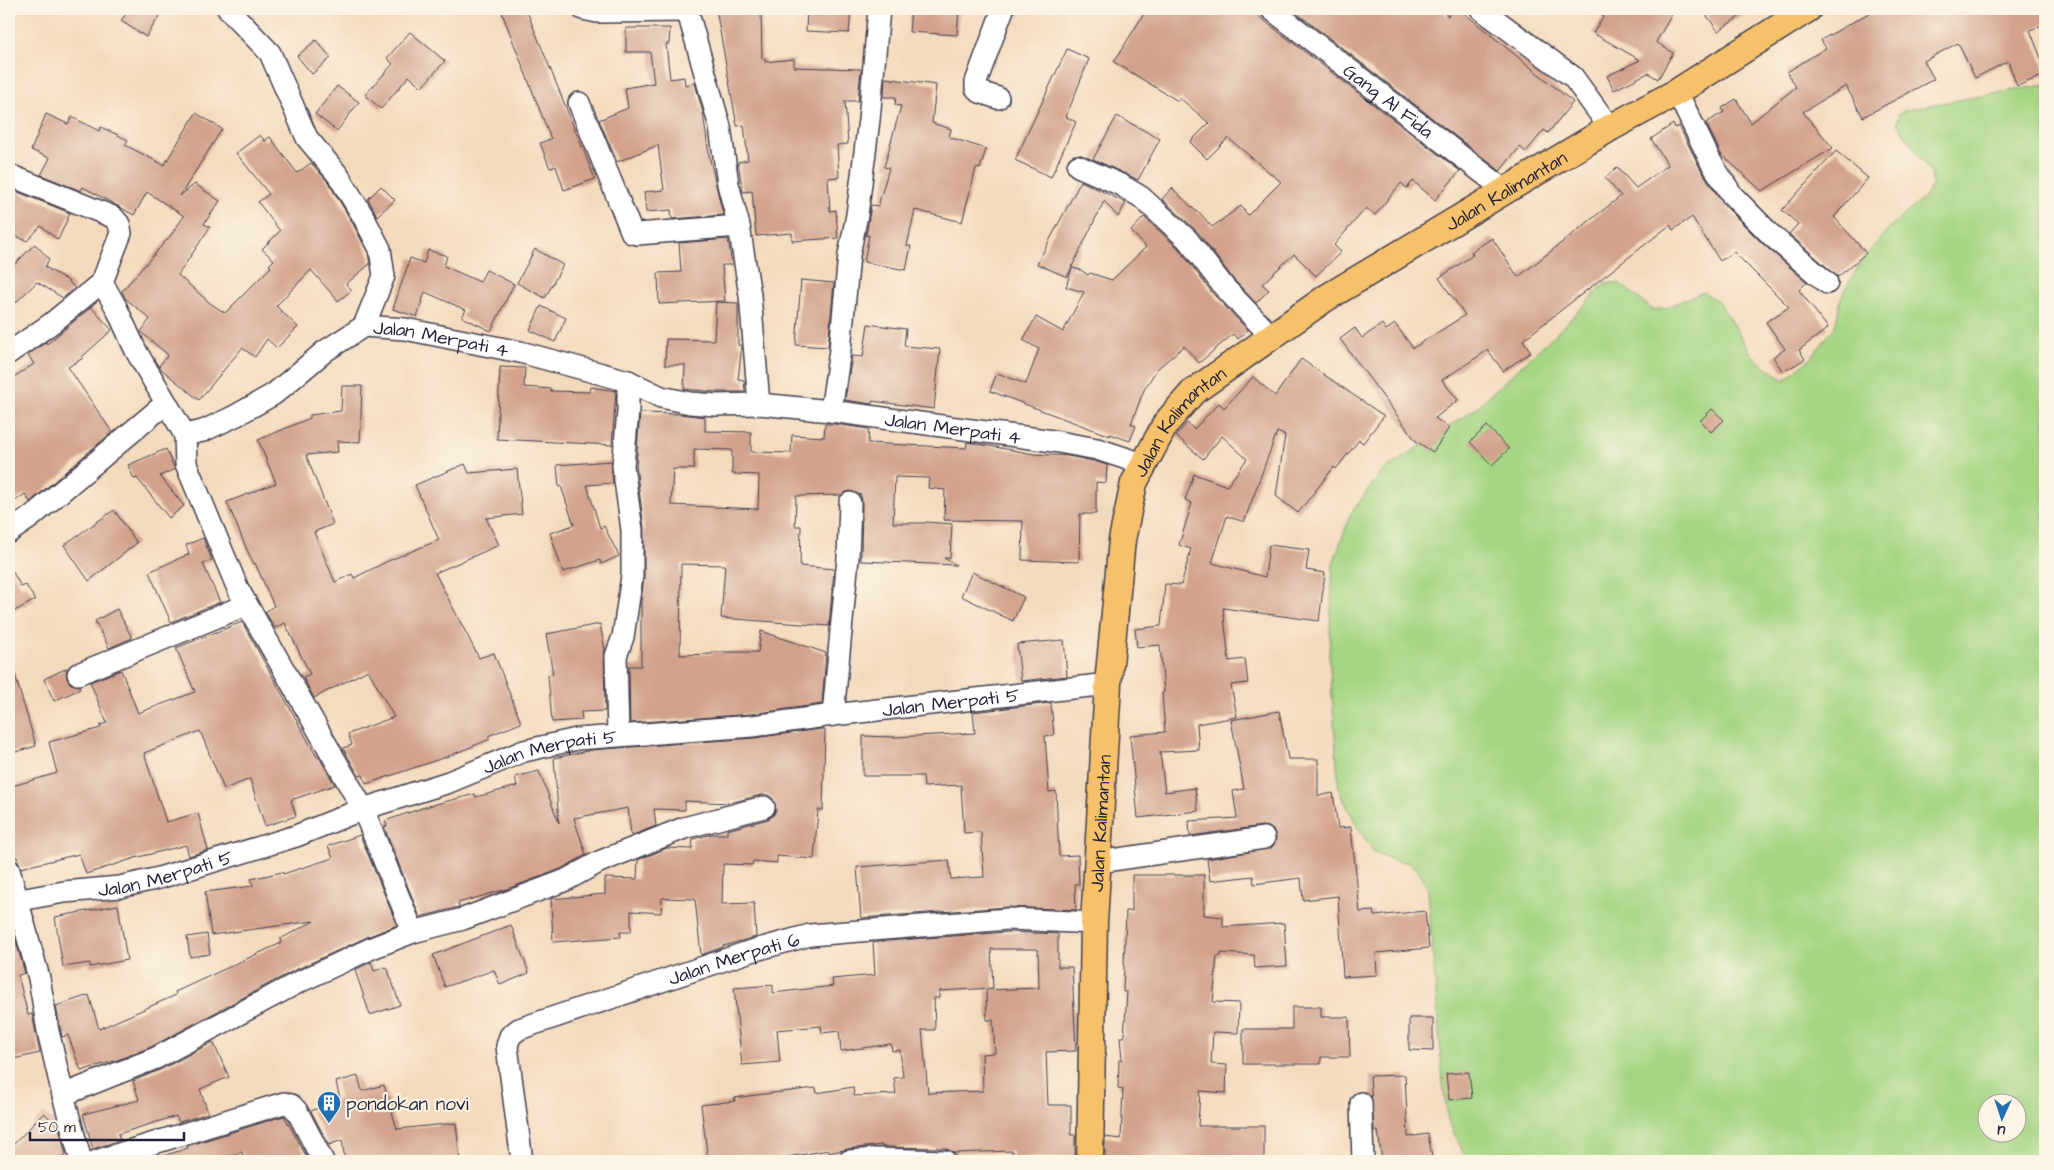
<svg xmlns="http://www.w3.org/2000/svg" width="2054" height="1170" font-family="'Architects Daughter',sans-serif">
<style>
.green{fill:#a5d583;stroke:#647c5f;fill-rule:evenodd}
.building{fill:#d2a28c;fill-rule:evenodd}
.lines{fill:none;stroke-linecap:round;stroke-linejoin:round}
.minor-casing{stroke:#423e4e;stroke-width:24}
.major-casing{stroke:#423e4e;stroke-width:29}
.minor{stroke:#fff;stroke-width:21}
.major{stroke:#f6c16b;stroke-width:26}
.labels{text-anchor:middle;stroke-width:4.5;stroke-linejoin:round;paint-order:stroke}
.street-label{font-size:19px;fill:#22223b;stroke:#fcf5e5}
.poi-label{font-size:19px;fill:#22223b;stroke:#fcf5e5;text-anchor:start}
</style>
<rect width="100%" height="100%" fill="#fcf5e5"/>
<filter id="ink" filterUnits="userSpaceOnUse"><feTurbulence type="fractalNoise" baseFrequency=".02" numOctaves="2"/><feDisplacementMap in="SourceGraphic" scale="10" xChannelSelector="R" yChannelSelector="G"/><feConvolveMatrix kernelMatrix="1 2 1 2 8 2 1 2 1" color-interpolation-filters="sRGB"/></filter>
<filter id="wash" filterUnits="userSpaceOnUse"><feTurbulence type="fractalNoise" baseFrequency=".0096" numOctaves="4" result="noise"/><feDisplacementMap in="SourceGraphic" scale="20" xChannelSelector="R" yChannelSelector="G"/><feGaussianBlur stdDeviation="1.12" result="paint"/><feColorMatrix in="noise" values="0 0 0 0 0 0 0 0 0 0 0 0 0 0 0 0 0 1.4 0 .05"/><feComposite in="paint" operator="in"/></filter>
<g filter="url(#wash)">
<rect width="100%" height="100%" fill="#f4dabd"/>
<path class="green" d="M2045,85V1161H1467L1448,1120L1443,1083L1428,891L1420,872L1410,863L1393,860L1374,852L1358,828L1339,790L1329,654L1333,564L1351,513L1382,472L1475,409L1565,325L1605,283H1619L1653,310L1666,308L1703,292L1719,302L1753,357L1784,380L1810,359L1835,327L1841,298L1860,263L1889,228L1923,199L1932,186V175L1897,123L1899,114L1906,110L1935,104ZM1986,1102H2016V1132H1986Z"/>
<g id="blocks">
<path class="building" d="M129,9H164L146,37L121,21Z
M513,9H526L595,179L564,190L556,166L550,168L540,143L551,139L502,13Z
M716,9H761L762,59L765,58V62L794,59V67L861,69L858,101H845L848,144L837,145L839,177L828,178L830,211L836,210L838,238L792,241V233L756,236L752,191L743,192L738,162L748,160L744,125L737,126Z
M807,9H851L849,33L806,31Z
M911,9H959L957,35L909,32Z
M1147,9H1249L1460,171L1435,200L1413,181L1407,188L1401,183L1375,215L1366,208L1334,245L1341,252L1316,276L1294,254L1262,284L1269,290L1256,303L1233,279L1197,231L1162,199L1172,188L1198,213L1199,212L1212,227L1241,206L1248,215L1281,182L1228,138L1207,159L1190,142L1209,123L1180,98L1178,101L1114,62Z
M1299,9H1439L1448,16L1453,9H1459L1573,102L1548,133L1544,130L1526,152L1520,147L1500,171L1296,12Z
M1608,9H1675L1656,42L1673,53L1658,79L1648,73L1614,90L1607,76L1640,60L1593,33Z
M1702,9H1751L1718,31Z
M1876,9H2045V24L2030,30L2045,69V75L2017,86L2008,61L1975,78L1958,43L1924,61L1934,79L1863,117L1846,86L1803,112L1833,148L1762,191L1721,154L1706,123L1724,112L1722,108L1736,99L1751,123L1796,87L1787,72L1826,48L1821,40Z
M626,28H670L669,44H666L670,79L684,77L685,85L695,83L703,113L709,155L723,215L672,219L671,210L646,212L644,192L664,190L658,145L617,162L599,120L628,108L625,88L654,83L650,52H626Z
M410,32L445,61L422,87L409,76L381,109L365,95L393,64L387,58Z
M316,40L331,58L312,74L297,56Z
M1067,49L1089,59L1066,117L1076,122L1051,177L1015,160Z
M885,78L936,85L932,123L951,129L949,137L986,149L980,169L976,168L962,222L915,210L907,246H911L906,270L864,262L869,235L866,236L871,205L878,206L889,168L884,167L901,106L895,105L896,97H884Z
M337,86L359,102L337,131L315,114Z
M196,113L222,129L180,196L195,184L220,201L204,224L210,227L178,275L210,303L225,313L271,267L269,265L274,260L262,249L280,231L258,202L269,194L236,153L260,135L265,141L270,137L297,173L311,163L328,182L352,222L368,253L370,264L346,284L352,290L338,301L311,270L276,306L298,327L277,348L267,339L255,357L242,348L199,400L161,369L159,366L168,355L141,332L150,319L125,298L122,291L171,235L184,216L147,192L134,215L83,187L81,191L41,175L50,158L31,150L46,114L68,124L72,117L99,131L101,127L128,140L125,145L164,165Z
M1117,116L1160,139L1138,180L1093,159Z
M1673,124L1675,128L1679,126L1700,168L1723,204L1763,244L1807,282L1799,290L1828,328L1799,350L1805,359L1783,372L1773,357L1785,349L1766,322L1789,307L1734,252L1720,261L1692,217L1673,230L1670,225L1523,340L1531,352L1503,371L1488,350L1442,380L1458,400L1435,418L1449,428L1433,452L1416,441L1340,339L1355,328L1362,338L1382,324L1386,330L1395,324L1413,348L1465,315L1439,278L1473,255L1471,252L1492,238L1518,277L1621,196L1605,178L1617,167L1636,188L1668,165L1651,139Z
M1836,151L1868,178L1834,217L1866,253L1838,277L1789,234L1798,224L1782,210Z
M1081,181L1126,203L1118,217L1104,201L1067,277L1037,264Z
M381,186L395,200L377,216L368,199Z
M13,190L70,213L58,240L41,226L27,241L9,233V199Z
M1144,217L1178,248L1214,295L1248,330L1238,339L1233,334L1199,363L1184,346L1157,369L1144,390L1131,424L1136,426L1130,441L1110,434V436L990,391L997,373L1026,384L1039,349L1023,340L1036,317L1063,332L1084,292L1066,287L1072,268L1081,270L1088,275L1090,273L1112,280L1146,247L1131,231Z
M728,239L732,265H722L725,301L659,304L658,273L681,272L679,243Z
M35,244L49,259L45,267L67,280L75,288L63,298L37,282L9,309V270Z
M535,249L563,265L545,298L517,283Z
M428,250L447,256L444,266L480,282L486,270L514,284L491,331L462,317L466,310L425,292L417,317L393,309L410,258L424,263Z
M801,280L834,283L828,347L796,345Z
M716,302L738,303V345L742,346L738,379L744,380L745,392H716L684,389L685,365H665L666,339L714,340Z
M541,306L566,318L555,342L530,330Z
M91,307L112,330L82,357L83,358L68,367L112,432L30,502L25,494L9,505V380L34,364L28,355L46,342L47,344Z
M868,324L906,329L904,346L940,349L934,409L872,401V404L845,400L852,356L863,357Z
M1301,359L1384,416L1363,443L1359,440L1336,469L1334,467L1298,513L1276,496L1285,435L1277,432L1244,522L1227,516L1212,563L1265,577L1269,545L1309,550L1306,570L1325,573L1319,621L1223,608L1229,661L1245,659L1248,683L1231,685L1237,717L1197,724L1199,750L1160,752L1165,792L1195,788L1198,811L1138,818L1130,735L1165,732L1162,693L1164,692L1160,645L1137,647L1135,629L1161,626L1165,584L1181,585L1191,549L1179,545L1192,503L1185,500L1194,474L1227,486L1247,459L1222,436L1203,459L1176,436L1187,423L1194,429L1219,403L1224,408L1253,377L1275,396Z
M500,367L525,368L524,387L551,389V391L590,392L591,387L616,391L612,445L497,439Z
M342,386H362L360,442L337,441L338,452L306,455L333,524L314,532L335,582L352,574L354,578L388,561L439,540L415,485L465,464L469,473L517,469L522,514L486,518L499,545L435,573L479,658L494,653L521,723L488,736L490,739L449,756L366,784L363,775L359,776L343,748L352,745L348,734L394,717L368,670L314,698L303,677L310,674L285,623L275,628L265,612L274,606L255,563L254,564L247,550L227,502L276,483L258,440L310,418V415L341,411Z
M1712,409L1724,420L1711,432L1700,421Z
M640,413L680,414L705,417V431L751,432V452L791,453L792,435L824,437L825,424H834L869,429L868,443L966,448L967,442L1034,454L1068,456L1094,461L1107,465L1106,483L1096,482V514H1080L1079,562L1022,560L1023,521L944,520L945,490L928,488L929,478L895,477L893,523H926V522L952,524L950,558H944L956,565L861,561L862,503L861,495L850,491L841,495L796,496L795,526H801L800,566L834,569L829,626L721,618L725,565L681,564L680,655L712,654V652H758L761,631L826,653L822,704L752,714L630,723L629,666H641V601L644,576V528L636,466ZM694,449L732,450V474L759,475L758,509L671,505L673,469H694Z
M1487,426L1509,449L1492,465L1470,442Z
M166,449L175,469L160,476L184,506L169,518L137,478L134,479L128,465Z
M611,461L613,483L587,485L600,528L604,526L619,556L601,564L600,560L563,572L550,533L574,525L561,486L559,487L557,465Z
M114,510L137,543L89,581L64,545Z
M203,538L212,560L203,564L220,602L171,622L149,572L189,554L186,545Z
M9,565L21,587L26,585L35,600L9,614Z
M972,572L1024,597L1013,621L961,596Z
M117,609L132,638L109,648L95,621Z
M242,622L317,757H319L335,785L291,800L296,816L265,826L250,779L224,789L200,731L144,753L166,822L198,813L208,850L189,856L186,845L135,858L86,874L79,854L21,868L17,857L12,858L9,843V819L14,818L9,799V787L57,773L49,742L101,728L100,725L107,723L90,682L121,670L138,713L195,692L176,648Z
M600,624L605,650L604,656L605,711L581,712L582,720L552,722L548,675L553,674L546,634Z
M1064,640L1067,676L1021,681L1017,644Z
M13,668L36,746L9,754V669Z
M67,668V679L71,684L79,686L80,689L54,701L44,679Z
M1051,703L1054,735L1045,736L1049,792L1056,791L1059,856L1078,855L1079,884H1075L1076,910L1007,907L861,918L857,867L949,860L951,879L984,877L981,832L964,833L961,785L924,787L923,776H863V736L895,737L975,733L973,712Z
M1279,711L1288,759H1318V796L1333,793L1338,828L1351,827L1360,912L1373,911L1374,916L1425,911L1429,948L1376,953L1377,975L1343,977L1338,896L1303,900L1301,878L1254,884L1253,876L1210,881L1207,859L1271,848L1275,843L1276,837L1274,831L1269,827L1262,826L1190,836L1189,821L1237,818L1233,791L1244,789L1231,720Z
M821,729L825,730L823,810H818L814,859L777,856V863L753,861L752,865L723,864L722,904L754,903L756,937L723,946V947L701,955L695,899L662,898L661,913L631,911V932H620L621,937L553,942L551,899L605,894V878L637,879L638,860L667,848L692,849L693,839L712,834H727V830L768,819L773,816L776,810L773,799L768,795H761L729,803L685,801V810L654,809L656,826L633,835H631L628,808L574,818L586,855L561,869L507,889L458,903L459,907L420,917L384,827L387,826L385,821L425,807L475,794L476,797L517,786L515,777L539,771L559,823L554,758L592,750L754,738Z
M360,835L397,925L367,937L291,972L151,1047L120,1059L81,1071L68,1035L62,1037L56,1006L89,995L99,1029L176,995L175,992L281,943L280,939L314,921L211,935L205,892L253,886L251,879L282,872L283,874L333,858L328,846Z
M1132,875H1204V915L1223,917V927L1284,923L1287,966L1255,968L1254,955L1221,953V956H1217L1213,1002L1239,1003L1238,1033L1213,1032L1211,1064L1227,1065L1226,1093L1200,1091L1198,1126H1264V1161H1105V1137L1121,1139L1123,1089L1118,1088L1119,1060H1122L1120,1037H1124L1127,992H1123L1126,911H1132Z
M118,905L127,960L90,967V963L63,967L55,917Z
M10,921L25,973L18,975L28,1015L32,1014L40,1053L9,1060V922Z
M511,925L529,973L500,985L494,970L445,987L433,955Z
M1008,932L1058,934V967H1072L1076,1051L1046,1052L1048,1105H1071V1135H1075V1158H1013V1151L954,1153L945,1148L882,1147V1145L848,1149L829,1153V1150L765,1161H708L701,1105L735,1101L734,1098L756,1095L816,1088L817,1093L853,1087L854,1096L896,1094L894,1078L903,1077L900,1050L892,1051L891,1044L841,1051L839,1031L822,1033L821,1026L777,1030L780,1062L742,1065L734,988L773,985V993L833,986L832,979L875,975L873,942ZM991,949H1038L1039,988L986,990L987,1020H993L995,1053L982,1054L983,1091L928,1093L922,1030H935L934,998H939V991L993,988Z
M207,934L210,954L190,957L187,937Z
M371,962L374,971L387,967L400,1005L370,1015L355,970Z
M1292,1007H1321V1017H1349L1350,1057H1321V1064H1243V1029H1292Z
M1409,1018H1433V1051L1409,1050Z
M213,1042L229,1077L200,1089L208,1113L179,1122L176,1116L118,1134L120,1140L93,1149L83,1114L139,1100L133,1081L162,1069Z
M1469,1072L1472,1098L1449,1100L1446,1074Z
M1405,1075L1408,1137L1428,1134L1432,1157L1382,1161L1378,1131H1374L1370,1076Z
M358,1076L362,1091L384,1085L397,1129L456,1123L460,1161H345L342,1140L329,1145L311,1111L340,1099L336,1082Z
M44,1113L59,1127L66,1155L60,1161H15L9,1156V1149Z
M284,1116L309,1161H244L242,1152L218,1161H157V1158L188,1148L187,1146Z"/>
</g>
</g>
<g filter="url(#ink)">
<use href="#blocks" fill-opacity="0" stroke="#423e4e" stroke-width="1"/>
<g class="lines">
<defs>
<g id="minor">
<path d="M228,9L270,53L307,138L338,175L363,216L380,249L384,276L364,326"/>
<path d="M583,9L597,12L688,11"/>
<path d="M687,9L720,127L728,184L739,226L750,295L759,404"/>
<path id="s1" d="M1271,9L1506,191"/>
<path d="M1481,9L1573,77L1610,128"/>
<path d="M1677,92L1711,162L1732,195L1771,235L1827,283"/>
<path d="M998,98L980,92L976,88V82L1003,9"/>
<path d="M579,103L632,233L637,234L739,226"/>
<path d="M1078,166L1121,185L1141,197L1187,239L1224,287L1271,336"/>
<path d="M9,175L113,217L119,224L121,233L102,282"/>
<path id="s2" d="M9,353L52,323L102,282L116,307L136,351L185,435L203,431L235,416L274,394L325,351L364,326L405,329L520,352L628,381L661,397L690,403L716,405L759,404L831,411L1053,441L1097,449L1143,464"/>
<path d="M831,411L840,350L849,255L857,215L869,120L879,9"/>
<path d="M185,435L186,464L238,589L363,809L413,932"/>
<path d="M9,532L31,517L166,403"/>
<path d="M78,674L246,605"/>
<path d="M833,715L848,558L850,503"/>
<path d="M618,735L616,656L623,637L632,576V530L623,466L628,411V381"/>
<path d="M1098,862L1264,838"/>
<path d="M9,870L39,978L48,1031L63,1095L156,1058L297,983L372,948L413,932L463,919L566,880L599,862L684,828L764,807"/>
<path id="s3" d="M9,902L64,892L120,887L159,878L296,836L363,809L449,782L524,751L577,739L753,726L833,715L1108,684"/>
<path d="M63,1095L81,1161"/>
<path d="M1361,1103L1363,1161"/>
<path d="M96,1161L284,1103L291,1105L297,1111L323,1161"/>
<path id="s4" d="M522,1161L507,1046L510,1036L519,1029L748,952L810,935L1008,919L1094,923"/>
<path d="M849,1161L875,1159L945,1161"/>
</g>
<g id="major">
<path id="s5" d="M1090,1161L1094,923L1108,684L1122,540L1134,483L1166,423L1193,392L1326,298L1610,128L1677,92L1808,9"/>
</g>
</defs>
<use href="#minor" class="minor-casing"/>
<use href="#major" class="major-casing"/>
<use href="#minor" class="minor"/>
<use href="#major" class="major"/>
</g>
</g>
<defs>
<symbol id="building-pin" viewBox="-11 -11 22 30"><path d="M0 17L-7.5 6A9.5 9.5 0 1 1 7.5 6Z" fill="#1f6fb2" stroke="#fcf5e5"/><path d="M-4-6H4V6H1V3H-1V6H-4ZM-2.5-4.3h1.7v1.8h-1.7ZM.8-4.3h1.7v1.8H.8ZM-2.5-1h1.7V.8h-1.7ZM.8-1h1.7V.8H.8Z" fill="#fff"/></symbol>
</defs>
<g fill-rule="evenodd">
<use href="#building-pin" x="315" y="1089" width="28" height="38"/>
</g>
<g class="labels">
<g class="street-label">
<text dy="7" stroke="none"><textPath href="#s1" startOffset="149">Gang Al Fida</textPath></text>
<text dy="7" stroke="none"><textPath href="#s5" startOffset="1162">Jalan Kalimantan</textPath></text>
<text dy="7" stroke="none"><textPath href="#s2" startOffset="581">Jalan Merpati 4</textPath></text>
<text dy="7" stroke="none"><textPath href="#s5" startOffset="758">Jalan Kalimantan</textPath></text>
<text dy="7" stroke="none"><textPath href="#s2" startOffset="1104">Jalan Merpati 4</textPath></text>
<text dy="7" stroke="none"><textPath href="#s3" startOffset="969">Jalan Merpati 5</textPath></text>
<text dy="7" stroke="none"><textPath href="#s3" startOffset="564">Jalan Merpati 5</textPath></text>
<text dy="7" stroke="none"><textPath href="#s5" startOffset="338">Jalan Kalimantan</textPath></text>
<text dy="7" stroke="none"><textPath href="#s3" startOffset="159">Jalan Merpati 5</textPath></text>
<text dy="7" stroke="none"><textPath href="#s4" startOffset="364">Jalan Merpati 6</textPath></text>
</g>
<g class="poi-label">
<text x="346" y="1110">pondokan novi</text>
</g>
</g>
<rect width="2054" height="1170" fill="none" stroke="#fcf5e5" stroke-width="30"/>
<g transform="translate(2002 1118) rotate(183)"><circle r="24" fill="#fcf5e5" stroke="#a5a1a1"/>
<path d="M0-4L9 19L0 12L-9 19Z" fill="#1f6fb2"/>
<text y="-8" font-size="14" font-weight="bold" text-anchor="middle" fill="#22223b">U</text>
</g>
<path d="M30 1132v8h154v-8" fill="none" stroke="#22223b" stroke-width="2.5"/>
<text x="38" y="1132" font-size="15" fill="#22223b" stroke="#fcf5e5" stroke-width="4" paint-order="stroke">50 m</text>
</svg>
